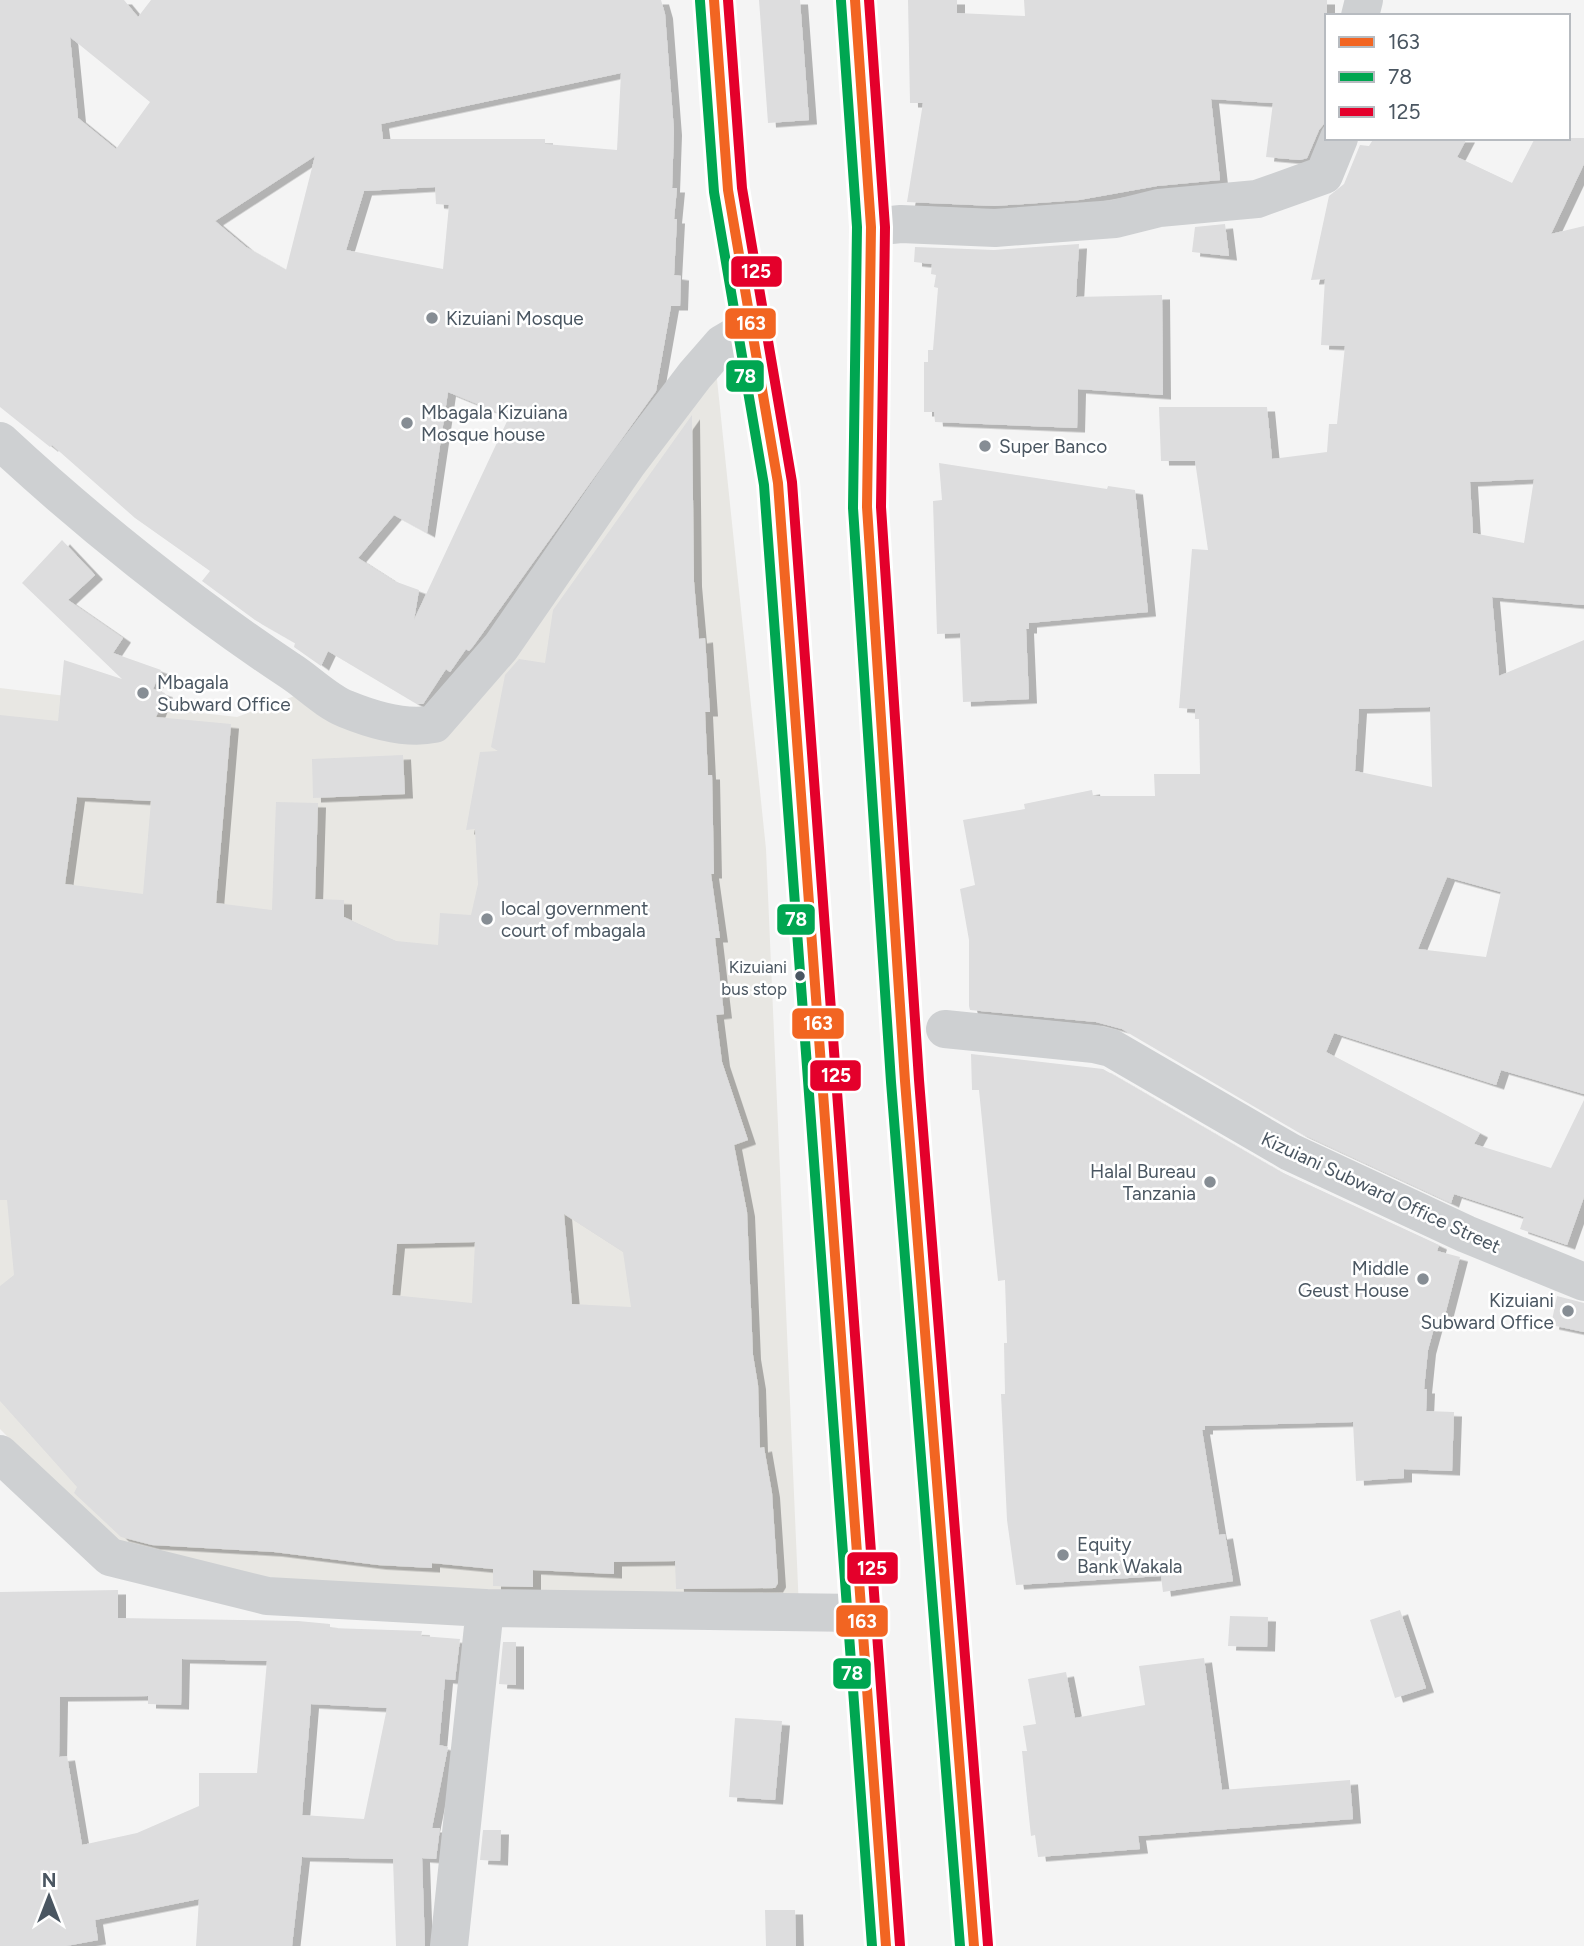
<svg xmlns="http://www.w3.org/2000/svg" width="1584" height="1946" font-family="Figtree,sans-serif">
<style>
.commercial{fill:#e8e7e3}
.building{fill:#ddddde;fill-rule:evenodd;filter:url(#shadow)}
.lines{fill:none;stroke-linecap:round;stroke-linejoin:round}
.highway-casing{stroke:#b9bec3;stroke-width:42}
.street{stroke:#ced0d2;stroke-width:38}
.highway{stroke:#bec4c9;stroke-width:38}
.bus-1-casing{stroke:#fff;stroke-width:16}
.bus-2-casing{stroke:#fff;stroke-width:16}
.bus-3-casing{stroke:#fff;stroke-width:16}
.bus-1{stroke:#f26522;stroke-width:10}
.bus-2{stroke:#00a651;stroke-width:10}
.bus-3{stroke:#e4002b;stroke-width:10}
.poi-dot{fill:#868d94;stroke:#fff;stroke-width:2.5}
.bus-dot{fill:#4a5661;stroke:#fff;stroke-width:2.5}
.labels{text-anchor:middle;stroke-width:5;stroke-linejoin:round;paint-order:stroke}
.bus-label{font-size:17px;fill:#4a5661;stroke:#fff;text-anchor:end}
.poi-label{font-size:19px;fill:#4a5661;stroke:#fff;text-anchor:start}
.street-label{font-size:19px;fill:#4a5661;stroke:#fff}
.line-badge{stroke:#fff;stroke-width:2.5}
.badge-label{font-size:19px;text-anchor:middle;font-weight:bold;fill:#fff}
</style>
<defs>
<filter id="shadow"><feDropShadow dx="8" dy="4.5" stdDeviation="0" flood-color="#0004"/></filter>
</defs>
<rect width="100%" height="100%" fill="#f4f4f4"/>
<path class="commercial" d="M713,341L766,849L799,1609L408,1596L130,1560L0,1429V688L83,698L148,718L174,710L237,717L311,690L446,738L627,448Z"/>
<path class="building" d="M0,0H124L138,17L151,0H661L665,14L674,131L672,188H677L674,219H677L674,275L681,276L680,306H671L656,391L474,645L469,651L466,649L450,672L446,669L423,704H417L328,651L321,666L294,647L295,643L255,620L202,581L210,571L135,518L52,445L50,447L0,407ZM70,37L150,102L116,149L78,118ZM621,73L617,150L545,144V139H383L381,124ZM315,156L286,270L246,247L215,221ZM435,187L436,204L449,205L443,269L346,250L364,191ZM448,392L509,417L414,620L419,590L394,581L358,558L394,515L427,533Z
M759,0H800L809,120L768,123Z
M908,0H957V13L1025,16L1024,0H1327V120L1319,130L1307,158L1300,160L1266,157L1273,103L1211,99L1220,180L1157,186L1079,200L995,206L907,202L923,103H910Z
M1374,138H1467L1457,157L1512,183L1535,138H1584V164L1551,234L1584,226V605L1492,597L1499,676L1584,640V1094L1501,1070L1496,1085L1334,1033L1326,1052L1480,1133L1474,1144L1551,1168L1584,1100V1197L1567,1245L1520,1229L1524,1217L1454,1194L1451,1203L1300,1133L1122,1029L1096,1022L970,1010L969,1006V940L960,889L975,885L963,820L1025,809L1024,804L1092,790L1093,796H1155L1154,774H1200L1199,719H1195V709L1179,708L1192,549L1208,550L1195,461H1161L1159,407H1267L1272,459L1327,452L1329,424H1337L1345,346L1321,345L1325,279L1311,280L1329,196L1344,184L1360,145L1369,146ZM1534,479L1524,543L1473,533L1470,482ZM1430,707L1432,787L1355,771L1359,709ZM1447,877L1501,892L1486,957L1418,949Z
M1225,224L1229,256L1192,252L1195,227Z
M1079,244L1076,297L1162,295L1163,395L1078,389L1077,428L935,422L934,412H924V362H928V350H933L938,288L934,287L936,275L931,274L932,264L914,262L915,247L994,250Z
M692,415L694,582L699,639L705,638L710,712H705L708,775H712L714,874H711L720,938H715L724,1014L716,1015L722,1062L748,1140L734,1145L747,1212L753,1355L758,1385L760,1448L764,1447L772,1493L778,1583L775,1588L676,1589L675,1561L614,1562V1574L533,1570V1587L493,1586V1569L432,1563V1568L378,1565L274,1552L152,1545L121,1537L74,1493L77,1487L0,1401V1286L14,1275L7,1200H0V715L58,721L64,660L122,679L22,583L62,540L95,575L68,600L123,638L113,653L161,670L153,689L165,693L156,717L231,724L216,903L272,910L276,802L318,803L315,899L344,900V917L396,941L438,945L440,913L471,915L478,884L475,829L466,830L480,752L498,751L491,747L505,675L519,659L545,663L553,610ZM77,797L151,801L143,894L65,884ZM564,1214L623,1252L631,1307L572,1304ZM475,1242L472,1303L392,1295L397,1244Z
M939,463L1107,489L1108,486L1135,490L1148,612L1029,623V629H1026L1029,699L963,702L960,633L937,634L933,501L942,500Z
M403,755L405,794L313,798L312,759Z
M971,1054L1103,1069L1279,1171L1439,1245L1437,1251L1460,1257L1444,1319L1437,1317L1428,1350L1424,1389H1427L1426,1411L1454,1412L1452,1471L1404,1469V1478L1356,1481L1353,1422L1205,1426V1430H1202L1219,1535L1225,1534L1233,1581L1163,1592L1161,1576L1016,1585L1007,1520L1001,1394H1005L1004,1343H1007L1005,1280L998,1281L979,1090H972Z
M1557,1296L1584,1303V1332L1551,1325Z
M118,1590V1618L298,1621L330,1624V1628L422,1631L421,1636L460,1639L455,1680L445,1679L439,1745L448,1747L432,1828H440L436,1859L422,1858L425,1946H396L393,1859L302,1857L292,1946H196L199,1899L95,1920L98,1940L66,1946H0V1592ZM182,1659L267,1661L257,1773H199V1806L137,1833L82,1845L67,1756L59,1757L60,1697L148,1696V1704L181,1705ZM311,1704L387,1708L364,1819L302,1815Z
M1400,1610L1426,1688L1395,1698L1370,1620Z
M1230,1616L1268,1617L1267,1647L1228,1646Z
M503,1642H516V1685L499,1684Z
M1204,1658L1222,1790L1350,1780L1353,1819L1138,1836L1140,1849L1038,1857L1035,1835L1031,1836L1022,1751H1027L1023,1726L1036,1724L1028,1679L1066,1672L1075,1718L1145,1705L1139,1666Z
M735,1718L782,1721L775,1800L729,1797Z
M483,1830H501L500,1861L480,1860Z
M765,1910H795L796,1946H766Z"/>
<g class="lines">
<defs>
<path id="highway" d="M714,0L728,190L778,483L886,1946
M855,0L871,227L867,507L905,1081L974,1946"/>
</defs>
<use href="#highway" class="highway-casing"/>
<path class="street" d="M1360,16L1364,0
M871,227L901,224L995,228L1115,219L1159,208L1257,199L1324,175L1339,138
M0,441C86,521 191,605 289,670C308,682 326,701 346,709C373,720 406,730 434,724L501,647L628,463L695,375L722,344L751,327
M945,1029L1094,1044L1111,1048L1290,1152L1466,1234L1584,1282
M0,1454L110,1557L267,1596L485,1608L861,1613
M449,1946L485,1608"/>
<use href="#highway" class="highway"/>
<defs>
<path id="bus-1" d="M714,0L728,190L778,483L886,1946
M855,0L871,227L867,507L905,1081L974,1946"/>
<path id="bus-2" d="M700,1L714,192L764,485L872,1946
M841,1L857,227L853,508L891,1082L960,1946"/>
<path id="bus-3" d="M728,0L742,188L792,482L900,1945
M869,0L885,227L881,507L919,1080L988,1945"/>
</defs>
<use href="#bus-1" class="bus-1-casing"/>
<use href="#bus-2" class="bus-2-casing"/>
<use href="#bus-3" class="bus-3-casing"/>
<use href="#bus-1" class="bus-1"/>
<use href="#bus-2" class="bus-2"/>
<use href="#bus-3" class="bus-3"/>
</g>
<g class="poi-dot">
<circle cx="432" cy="318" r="7"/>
<circle cx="407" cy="423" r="7"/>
<circle cx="985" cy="446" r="7"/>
<circle cx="143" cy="693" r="7"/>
<circle cx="487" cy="919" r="7"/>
<circle cx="1210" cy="1182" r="7"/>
<circle cx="1423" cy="1279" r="7"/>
<circle cx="1568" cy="1311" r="7"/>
<circle cx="1063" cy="1555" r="7"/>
</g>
<circle class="bus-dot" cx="800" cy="976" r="6"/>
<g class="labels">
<g class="bus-label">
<text x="787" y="973">Kizuiani<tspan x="787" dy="22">bus stop</tspan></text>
</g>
<g class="poi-label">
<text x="446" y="325">Kizuiani Mosque</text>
<text x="421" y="419">Mbagala Kizuiana<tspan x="421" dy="22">Mosque house</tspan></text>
<text x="999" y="453">Super Banco</text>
<text x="157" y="689">Mbagala<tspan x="157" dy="22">Subward Office</tspan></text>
<text x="501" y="915">local government<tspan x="501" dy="22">court of mbagala</tspan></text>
<text x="1196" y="1178" text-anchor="end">Halal Bureau<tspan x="1196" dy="22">Tanzania</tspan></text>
<text x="1409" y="1275" text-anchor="end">Middle<tspan x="1409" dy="22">Geust House</tspan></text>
<text x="1554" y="1307" text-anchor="end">Kizuiani<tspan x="1554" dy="22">Subward Office</tspan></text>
<text x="1077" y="1551">Equity<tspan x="1077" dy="22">Bank Wakala</tspan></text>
</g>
<g class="street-label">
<text transform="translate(1381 1192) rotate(25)" y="7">Kizuiani Subward Office Street</text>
</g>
</g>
<g class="line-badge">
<rect x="730" y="255" width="53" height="33" rx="7" fill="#e4002b"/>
<rect x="724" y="307" width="53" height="33" rx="7" fill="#f26522"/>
<rect x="725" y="359" width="40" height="34" rx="7" fill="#00a651"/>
<rect x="776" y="903" width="40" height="33" rx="7" fill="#00a651"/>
<rect x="791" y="1007" width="54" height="33" rx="7" fill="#f26522"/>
<rect x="809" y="1059" width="53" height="33" rx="7" fill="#e4002b"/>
<rect x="846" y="1551" width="53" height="34" rx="7" fill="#e4002b"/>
<rect x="835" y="1604" width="54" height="34" rx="7" fill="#f26522"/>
<rect x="832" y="1657" width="40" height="33" rx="7" fill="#00a651"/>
</g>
<g class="badge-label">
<text x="756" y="278">125</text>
<text x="751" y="330">163</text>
<text x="745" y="383">78</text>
<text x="796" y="926">78</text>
<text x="818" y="1030">163</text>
<text x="836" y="1082">125</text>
<text x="872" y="1575">125</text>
<text x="862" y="1628">163</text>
<text x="852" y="1680">78</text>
</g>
<rect x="1325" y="14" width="245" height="126" fill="#ffffff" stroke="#b7bbc0" stroke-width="2"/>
<rect x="1339" y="37" width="35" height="10" fill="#f26522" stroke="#b7bbc0" stroke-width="2"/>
<text x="1388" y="49" font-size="21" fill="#4a5661">163</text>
<rect x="1339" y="72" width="35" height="10" fill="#00a651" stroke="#b7bbc0" stroke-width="2"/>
<text x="1388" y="84" font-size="21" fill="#4a5661">78</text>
<rect x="1339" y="107" width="35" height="10" fill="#e4002b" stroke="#b7bbc0" stroke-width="2"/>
<text x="1388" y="119" font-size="21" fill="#4a5661">125</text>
<g transform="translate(49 1897)" stroke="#ffffff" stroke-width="5" paint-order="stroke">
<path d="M0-5L12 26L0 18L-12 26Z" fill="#4a5661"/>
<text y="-10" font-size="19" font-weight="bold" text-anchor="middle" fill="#4a5661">N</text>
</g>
</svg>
